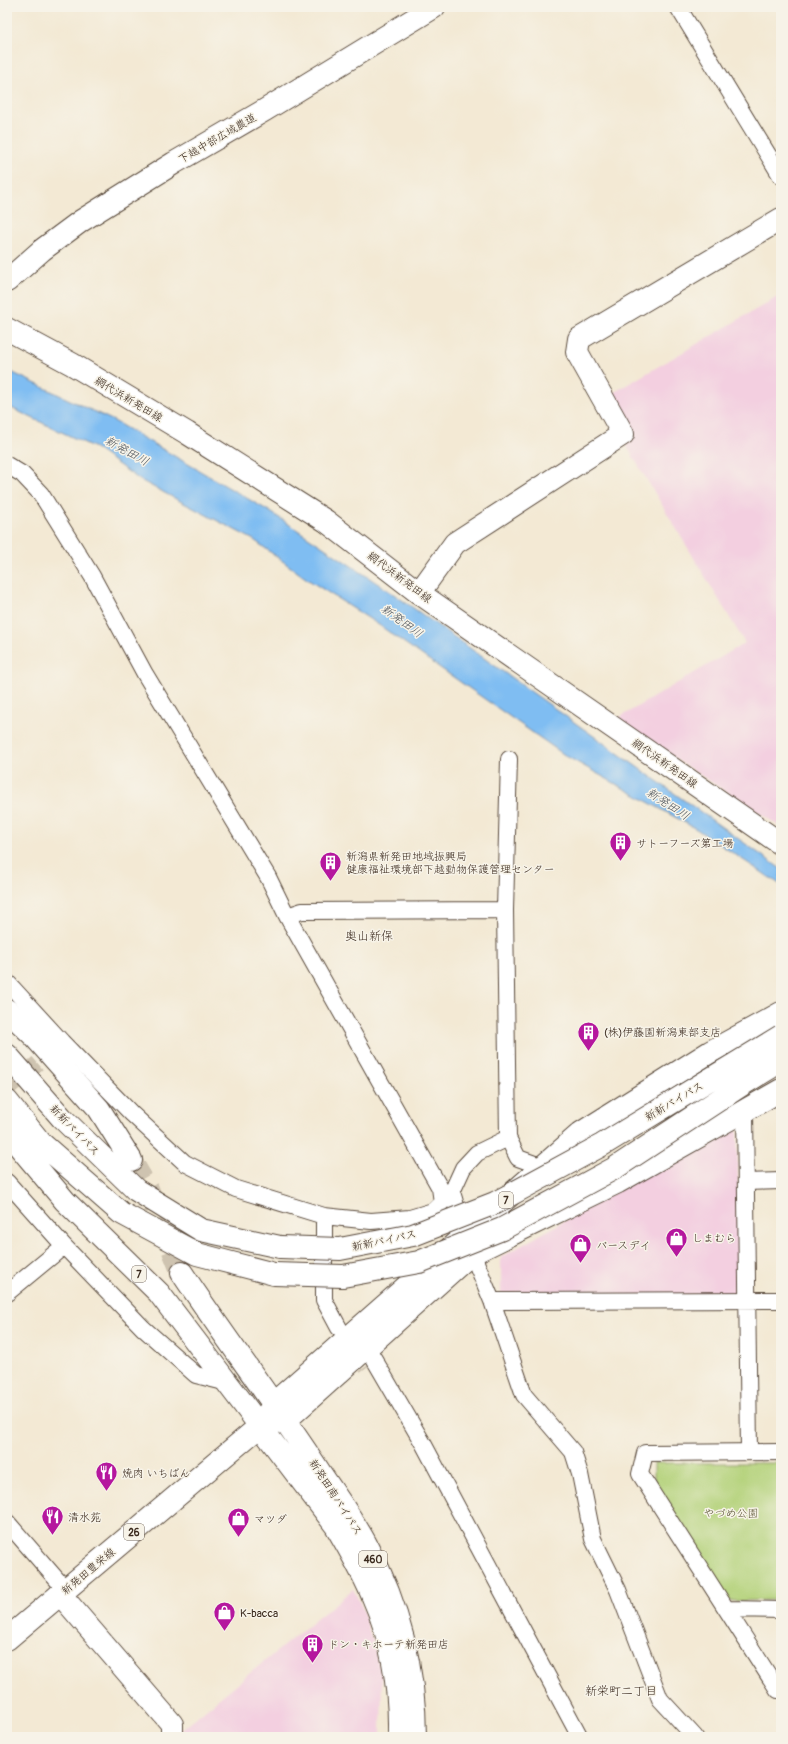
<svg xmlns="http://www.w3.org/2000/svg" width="788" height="1744" font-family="Pangolin,'Klee One',sans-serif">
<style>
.built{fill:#f3cfe0}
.green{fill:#b2d178;stroke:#767e4b}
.water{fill:#7fbdf2;stroke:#5d7488}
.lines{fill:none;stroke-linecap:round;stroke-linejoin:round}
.street-tunnel{stroke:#cec3b0;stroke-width:16;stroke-dasharray:16 8;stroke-linecap:butt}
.highway-tunnel{stroke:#cec3b0;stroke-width:22;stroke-dasharray:22 11;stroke-linecap:butt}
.street-casing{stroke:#574739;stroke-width:18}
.secondary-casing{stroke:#574739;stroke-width:24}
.primary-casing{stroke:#574739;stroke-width:24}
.highway-casing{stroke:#574739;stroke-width:24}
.street{stroke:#fff;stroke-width:16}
.secondary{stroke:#fff;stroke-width:22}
.primary{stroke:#fff;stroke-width:22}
.highway{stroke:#fff;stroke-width:22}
.highway-bridge-casing{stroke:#574739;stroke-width:24;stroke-linecap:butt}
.highway-bridge{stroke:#fff;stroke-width:22}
.labels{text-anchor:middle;stroke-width:3;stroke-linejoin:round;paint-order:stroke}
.shield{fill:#f7f3e8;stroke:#73665b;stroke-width:1}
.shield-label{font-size:10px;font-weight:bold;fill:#3b2a1e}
.street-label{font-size:11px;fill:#3b2a1e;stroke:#f7f3e8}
.poi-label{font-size:11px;fill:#3b2a1e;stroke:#f7f3e8;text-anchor:start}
.park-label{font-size:11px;fill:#595434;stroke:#f7f3e8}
.water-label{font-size:12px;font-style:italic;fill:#4f565e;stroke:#f7f3e8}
.neighbourhood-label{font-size:12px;fill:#3b2a1e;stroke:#f7f3e8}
</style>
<rect width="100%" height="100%" fill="#f7f3e8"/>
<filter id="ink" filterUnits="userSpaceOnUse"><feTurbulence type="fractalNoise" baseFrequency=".025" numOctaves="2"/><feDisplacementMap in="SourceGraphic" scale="8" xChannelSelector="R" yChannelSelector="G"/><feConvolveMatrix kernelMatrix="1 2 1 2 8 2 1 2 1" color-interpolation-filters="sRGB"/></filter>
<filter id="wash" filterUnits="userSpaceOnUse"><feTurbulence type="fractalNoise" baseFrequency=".012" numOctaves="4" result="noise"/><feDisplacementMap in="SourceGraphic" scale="16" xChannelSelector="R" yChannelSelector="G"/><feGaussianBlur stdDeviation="0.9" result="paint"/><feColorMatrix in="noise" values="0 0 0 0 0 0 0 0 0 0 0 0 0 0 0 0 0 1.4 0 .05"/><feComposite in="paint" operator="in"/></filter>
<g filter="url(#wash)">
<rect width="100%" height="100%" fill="#f3e9d4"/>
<path class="built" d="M781,295V827L615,720L745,643L626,445L611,394Z
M737,1123L740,1294L501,1301V1257Z
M353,1589L362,1607L382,1674L381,1737H178V1732Z"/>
<path class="green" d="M654,1463H781V1600L727,1601L654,1487Z"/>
<path class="water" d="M7,370L114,421L269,511L395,595L781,869V885L698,830L566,756L376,623L307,579L254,540L140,480L95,448L7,406Z"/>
</g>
<g filter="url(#ink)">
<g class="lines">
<path class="street-tunnel" d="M7,1089L58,1046
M352,1347L367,1368"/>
<path class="highway-tunnel" d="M131,1160L148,1189L182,1273"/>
<defs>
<path id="street" d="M678,7L781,176
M7,465L22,474L41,494L92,576L145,674L268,877L287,916L440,1188L442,1202
M509,759L505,910L508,1138L518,1158L543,1167
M287,916L302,911L505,910
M7,982L62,1042L132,1114L185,1163L236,1189L324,1216L371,1221L410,1218L433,1211L449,1195
M745,1110L749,1452
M508,1138L477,1153L463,1168L452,1192L465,1236L492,1301L524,1395L573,1452L580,1474L593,1539L618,1590L660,1699L695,1737
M7,1182L64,1246L143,1328L196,1375L228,1383
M746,1182L781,1181
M324,1216V1300L339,1328
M7,1293L64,1246
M492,1301L781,1300
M367,1347L424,1445L580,1737
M781,1452L645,1453L640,1474L778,1690H781
M7,1522L65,1589
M726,1609L781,1610"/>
<path id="secondary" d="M7,281L42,250L81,221L174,163L265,110L434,7
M7,329L72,364L187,433L326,521L419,593L781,844
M419,593L455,543L623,434L577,352L579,339L781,219
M60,1594L172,1724V1737"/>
<path id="primary" d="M7,1639L260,1426"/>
<path id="highway" d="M7,1010L33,1035L99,1109L131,1160
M7,1055L62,1118L136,1190L201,1230L280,1247
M7,1101L41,1143L121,1213L197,1254L274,1274
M7,1132L65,1201L159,1293L336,1526C349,1549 363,1572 373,1597C392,1640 400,1690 399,1737
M182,1273C227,1341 277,1406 321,1474C337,1498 354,1521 367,1546C398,1604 415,1670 415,1737
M260,1426L274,1403L581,1133L710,1052L781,1013
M260,1426L286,1420L471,1254L618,1182L781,1090"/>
</defs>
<use href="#street" class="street-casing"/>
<use href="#secondary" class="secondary-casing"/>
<use href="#primary" class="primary-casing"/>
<use href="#highway" class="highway-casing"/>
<use href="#street" class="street"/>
<use href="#secondary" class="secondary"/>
<use href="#primary" class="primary"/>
<use href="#highway" class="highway"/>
<defs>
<path id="highway-bridge" d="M280,1247L340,1249L413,1235L495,1203L602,1145L781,1036
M274,1274L343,1276L419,1262L502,1229L615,1168L743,1084L781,1061"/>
</defs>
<use href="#highway-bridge" class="highway-bridge-casing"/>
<use href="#highway-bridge" class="highway-bridge"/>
</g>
</g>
<defs>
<symbol id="building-pin" viewBox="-11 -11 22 30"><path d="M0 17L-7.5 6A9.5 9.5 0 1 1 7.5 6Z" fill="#b5179e" stroke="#f7f3e8"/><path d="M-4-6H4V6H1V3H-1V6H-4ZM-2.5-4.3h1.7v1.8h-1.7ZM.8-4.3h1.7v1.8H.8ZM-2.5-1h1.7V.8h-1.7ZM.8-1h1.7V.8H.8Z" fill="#fff"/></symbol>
<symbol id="shop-pin" viewBox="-11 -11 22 30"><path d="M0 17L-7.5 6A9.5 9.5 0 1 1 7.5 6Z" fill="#b5179e" stroke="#f7f3e8"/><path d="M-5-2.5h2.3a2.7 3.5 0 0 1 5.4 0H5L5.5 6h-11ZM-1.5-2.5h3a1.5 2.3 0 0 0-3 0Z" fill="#fff"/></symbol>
<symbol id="restaurant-pin" viewBox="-11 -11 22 30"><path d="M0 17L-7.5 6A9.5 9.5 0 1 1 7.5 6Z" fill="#b5179e" stroke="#f7f3e8"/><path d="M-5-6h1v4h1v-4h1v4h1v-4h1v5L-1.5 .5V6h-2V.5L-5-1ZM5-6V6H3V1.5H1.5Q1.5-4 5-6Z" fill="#fff"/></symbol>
</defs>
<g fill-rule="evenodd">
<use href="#building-pin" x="608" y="830" width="25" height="34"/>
<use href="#building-pin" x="318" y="850" width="25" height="34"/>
<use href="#building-pin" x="576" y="1020" width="25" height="34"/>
<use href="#shop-pin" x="664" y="1226" width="25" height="34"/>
<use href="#shop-pin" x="568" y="1232" width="25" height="34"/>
<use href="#restaurant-pin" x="94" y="1460" width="25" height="34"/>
<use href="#restaurant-pin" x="40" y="1504" width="25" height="34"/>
<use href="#shop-pin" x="226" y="1506" width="25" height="34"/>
<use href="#shop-pin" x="212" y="1600" width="25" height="34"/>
<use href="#building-pin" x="300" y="1632" width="25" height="34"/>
</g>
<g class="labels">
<g class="shield">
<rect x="499" y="1192" width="14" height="16" rx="3"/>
<rect x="132" y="1266" width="14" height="16" rx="3"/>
<rect x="124" y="1524" width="20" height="16" rx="3"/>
<rect x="359" y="1551" width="28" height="16" rx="3"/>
</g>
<g class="shield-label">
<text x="506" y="1204">7</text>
<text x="139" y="1278">7</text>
<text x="134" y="1536">26</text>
<text x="373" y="1563">460</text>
</g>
<g class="street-label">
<text transform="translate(217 138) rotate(-30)" y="4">下越中部広域農道</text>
<text transform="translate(129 399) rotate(31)" y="4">網代浜新発田線</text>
<text transform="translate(400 577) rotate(37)" y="4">網代浜新発田線</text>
<text transform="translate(665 763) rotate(35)" y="4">網代浜新発田線</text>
<text transform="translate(674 1101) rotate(-31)" y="4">新新バイパス</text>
<text transform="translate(75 1130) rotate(46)" y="4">新新バイパス</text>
<text transform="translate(384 1240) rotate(-12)" y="4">新新バイパス</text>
<text transform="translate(336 1497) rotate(57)" y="4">新発田南バイパス</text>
<text transform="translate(88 1571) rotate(-40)" y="4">新発田豊栄線</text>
</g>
<g class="poi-label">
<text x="636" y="847">サトーフーズ第工場</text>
<text x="346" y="860">新潟県新発田地域振興局<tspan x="346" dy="13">健康福祉環境部下越動物保護管理センター</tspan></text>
<text x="604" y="1036">(株)伊藤園新潟東部支店</text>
<text x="692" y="1242">しまむら</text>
<text x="596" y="1249">バースデイ</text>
<text x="122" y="1477">焼肉 いちばん</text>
<text x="68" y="1521">清水苑</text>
<text x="254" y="1523">マツダ</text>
<text x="240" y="1617">K-bacca</text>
<text x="328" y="1648">ドン・キホーテ新発田店</text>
</g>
<g class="park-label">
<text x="731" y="1517">やづめ公園</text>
</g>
<g class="water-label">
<text transform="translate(127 451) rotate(29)" y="4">新発田川</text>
<text transform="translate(402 621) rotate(36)" y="4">新発田川</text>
<text transform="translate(668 804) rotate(33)" y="4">新発田川</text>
</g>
<g class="neighbourhood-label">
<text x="369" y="940">奥山新保</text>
<text x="621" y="1695">新栄町二丁目</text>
</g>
</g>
<rect width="788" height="1744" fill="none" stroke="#f7f3e8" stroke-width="24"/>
</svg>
